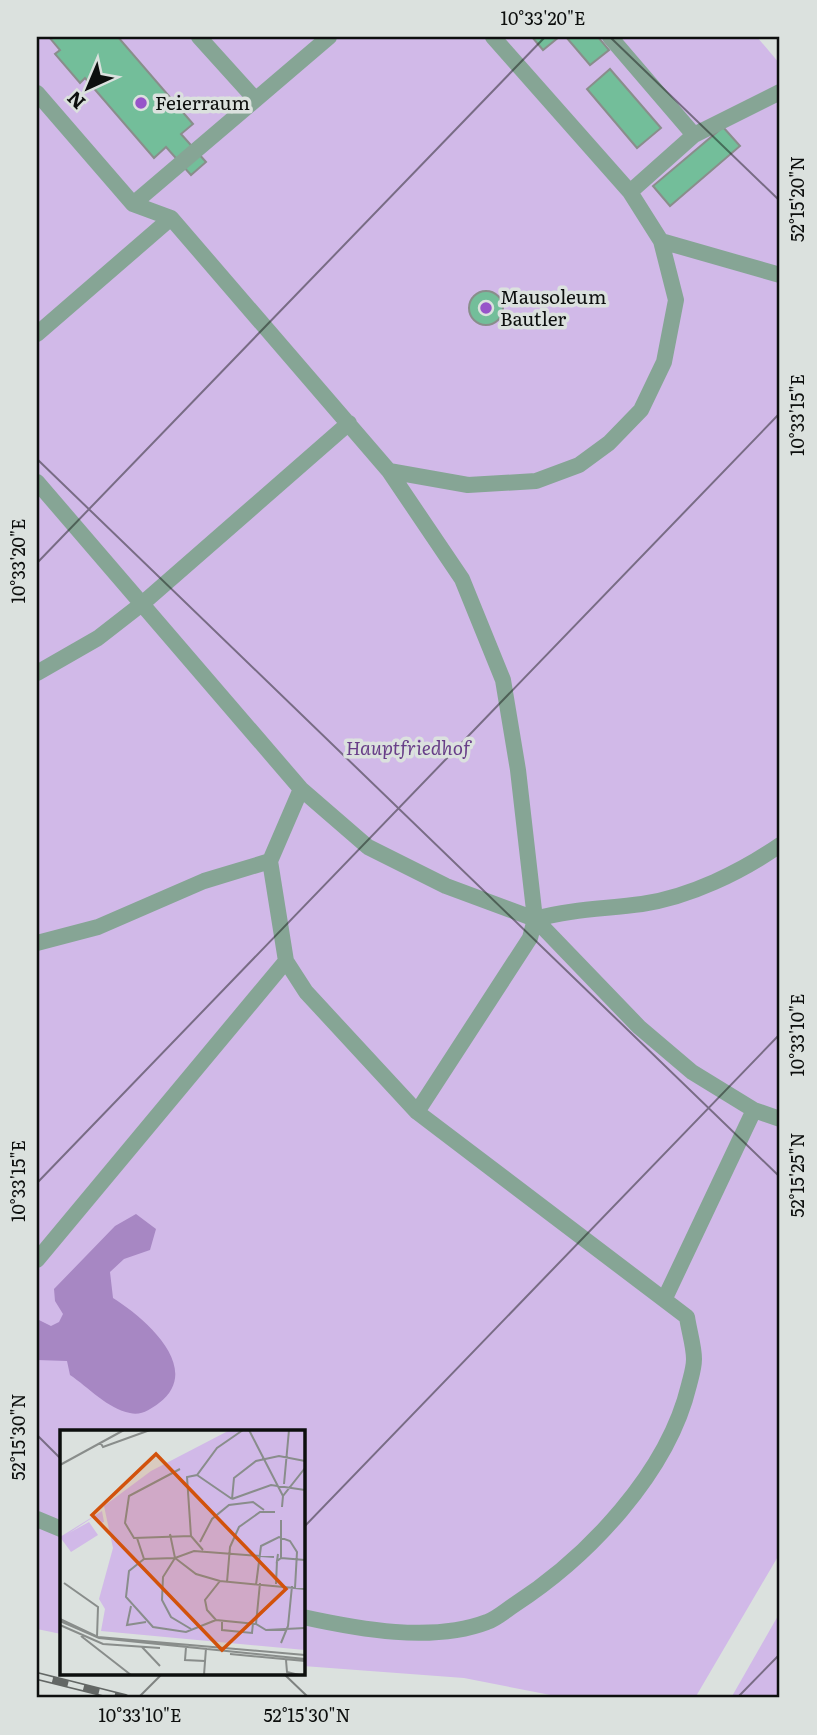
<svg xmlns="http://www.w3.org/2000/svg" width="817" height="1735" font-family="Literata,serif">
<style>
.green{fill:#d1b9e8}
.water{fill:#a787c3}
.building{fill:#73be9a;stroke:#898e8b;stroke-width:2}
.lines{fill:none;stroke-linecap:round;stroke-linejoin:round}
.service{stroke:#86a595;stroke-width:16}
.rail-casing{stroke:#636765;stroke-width:8}
.rail{stroke:#dbe1de;stroke-width:5;stroke-dasharray:16;stroke-linecap:butt}
.ticks{fill:none;stroke:#0d0f0e;stroke-width:2;stroke-opacity:0.45}
.poi-dot{fill:#9754c9;stroke:#dbe1de;stroke-width:2.5}
.labels{text-anchor:middle;stroke-width:7;stroke-linejoin:round;paint-order:stroke}
.poi-label{font-size:19px;fill:#0d0f0e;stroke:#dbe1de;text-anchor:start}
.park-label{font-size:19px;font-style:italic;fill:#683e88;stroke:#dbe1de}
.inset-road{fill:none;stroke:#898d8b;stroke-width:2}
.view{fill:#d2520c;fill-opacity:0.15;stroke:#d2520c;stroke-width:3.5}
.inset-edge{fill:none;stroke:#0d0f0e;stroke-width:3.5}
.neatline{fill:none;stroke:#0d0f0e;stroke-width:2.5}
.ticks-label{font-size:18px;text-anchor:middle;fill:#0d0f0e}
</style>
<rect width="100%" height="100%" fill="#dbe1de"/>
<path class="green" d="M37,37H757L780,64V1553L695,1698H566L464,1678L303,1666V1432H61V1634L37,1629Z
M779,1614L780,1698H731Z"/>
<path class="water" d="M136,1214L156,1229L150,1250L124,1259L110,1272L113,1298C142,1316 205,1368 159,1403C151,1409 141,1416 130,1413C108,1409 88,1387 70,1375L67,1361L37,1360V1319L51,1326L59,1322L63,1314L55,1301L54,1289L115,1226Z"/>
<path class="building" d="M49,37H118L193,124L181,134L206,162L191,175L166,147L154,158L85,78L80,83L55,54L60,50Z
M532,37H559L543,50Z
M566,37H598L609,50L590,65Z
M610,69L661,128L637,148L587,89Z
M723,127L740,146L670,206L653,186Z
M469 308a17 17 0 1 1 34 0a17 17 0 1 1-34 0Z"/>
<g class="lines">
<path class="service" d="M199,37L255,99
M610,37L694,135L630,192
M37,93L133,204L171,218L389,471L468,485L536,481L579,465L609,443L641,410L664,362L676,300L661,241L630,192L493,37
M694,135L780,92
M133,204L329,37
M661,241L780,275
M37,334L171,218
M389,471L462,579L503,680L518,770L535,919L530,938L417,1112
M37,482L301,789L368,847L446,886L535,919L639,1027L692,1072L754,1110L780,1119
M37,673L98,638L143,603L349,423
M535,919C572,909 605,909 642,904C690,897 741,872 780,845
M37,943L98,927L204,881L270,861
M286,961L306,992L417,1112L687,1317C689,1331 694,1346 694,1359C694,1368 691,1377 689,1385C668,1473 588,1557 514,1605C505,1611 496,1619 487,1622C432,1643 358,1629 303,1617
M37,1260L286,961L270,861L301,789
M665,1298L754,1110
M37,1519L61,1529"/>
<defs>
<path id="rail" d="M37,1676L125,1698"/>
</defs>
<use href="#rail" class="rail-casing"/>
<use href="#rail" class="rail"/>
</g>
<path class="ticks" d="M610,37L780,201M37,459L780,1177M37,563L545,37M37,1183L780,413M37,1435L61,1459M303,1528L780,1034M284,1674L309,1698M138,1698L162,1674M737,1698L780,1654"/>
<g class="poi-dot">
<circle cx="141" cy="103" r="7"/>
<circle cx="486" cy="308" r="7"/>
</g>
<g class="labels">
<g class="poi-label">
<text x="155" y="110">Feierraum</text>
<text x="500" y="304">Mausoleum<tspan x="500" dy="22">Bautler</tspan></text>
</g>
<g class="park-label">
<text x="408" y="755">Hauptfriedhof</text>
</g>
</g>
<g transform="translate(60 1430)">
<rect width="245" height="245" fill="#dbe1de"/>
<path d="M245,0V220L41,201L45,179L39,169L53,118L44,76L91,41L168,1ZM42,81L44,92L38,94L35,86L9,103L29,92L38,105L11,122L0,107Z" fill="#d1b9e8"/>
<path class="inset-road" d="M189,0L223,66M40,12L43,17L90,0M0,35L64,0M120,39L69,66L65,93L74,108L131,106M137,45L172,69M224,54L229,0M172,69L174,48L196,31L219,26L245,31M172,69L211,55L245,60M222,77L223,66L245,38M110,104L115,128L136,144L160,151M77,108L84,129M140,112L152,89L169,75L193,72L204,80M143,120L131,106L127,47L137,45L157,18L183,0M218,124L217,131L221,128V90M115,128L103,147L102,170L111,187L131,199M221,128L245,130M167,152L170,117L179,97L200,82H215M4,153L38,177L37,207M216,154L217,131M196,155L201,116L219,107L230,111L237,122L235,158M245,159L160,151L145,170L147,180L156,190L196,194L206,200L245,198M71,176L67,195L86,192M0,189L38,207L245,225M156,190L126,202L93,197L66,167L69,141L84,129L115,128L134,121L214,127M0,191L39,208L245,229M162,191V200L192,203L193,193M196,194L200,153M0,195L43,214L100,218M21,206L71,245M221,213L228,196L232,156M82,217L100,236M126,217L125,230L145,231M170,224L245,231M226,230L227,242L239,245M144,245L146,218"/>
<path class="view" d="M96,24L226,159L162,220L32,85Z"/>
<rect width="245" height="245" class="inset-edge"/>
</g>
<rect width="817" height="1735" fill="none" stroke="#dbe1de" stroke-width="77"/>
<g transform="translate(88 88) rotate(224)" stroke="#dbe1de" stroke-width="5" paint-order="stroke">
<path d="M0-5L12 26L0 18L-12 26Z" fill="#0d0f0e"/>
<text y="-10" font-size="19" font-weight="bold" text-anchor="middle" fill="#0d0f0e">N</text>
</g>
<rect x="38" y="38" width="740" height="1658" class="neatline"/>
<g class="ticks-label">
<text x="543" y="25">10°33'20"E</text>
<text transform="translate(798 199) rotate(-90)" y="6">52°15'20"N</text>
<text transform="translate(798 415) rotate(-90)" y="6">10°33'15"E</text>
<text transform="translate(19 561) rotate(-90)" y="6">10°33'20"E</text>
<text transform="translate(798 1035) rotate(-90)" y="6">10°33'10"E</text>
<text transform="translate(798 1175) rotate(-90)" y="6">52°15'25"N</text>
<text transform="translate(19 1181) rotate(-90)" y="6">10°33'15"E</text>
<text transform="translate(19 1437) rotate(-90)" y="6">52°15'30"N</text>
<text x="140" y="1722">10°33'10"E</text>
<text x="307" y="1722">52°15'30"N</text>
</g>
</svg>
